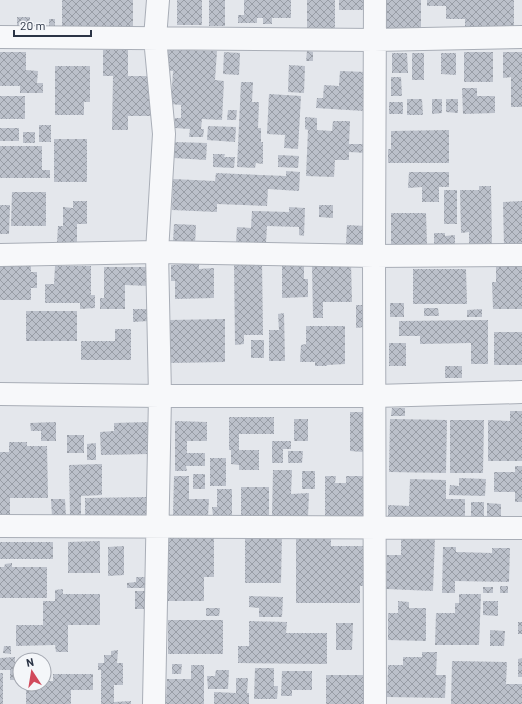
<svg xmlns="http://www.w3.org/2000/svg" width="522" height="704" font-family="Barlow,sans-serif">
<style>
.building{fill:url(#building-cross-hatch)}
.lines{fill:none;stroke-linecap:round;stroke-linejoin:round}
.minor-casing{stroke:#a9aeb7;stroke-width:24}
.minor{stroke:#f7f8fa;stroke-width:22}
</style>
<defs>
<pattern id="building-cross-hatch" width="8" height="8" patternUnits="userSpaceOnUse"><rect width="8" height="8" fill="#bbc0ca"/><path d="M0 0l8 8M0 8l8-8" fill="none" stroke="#989da6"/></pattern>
</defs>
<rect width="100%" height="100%" fill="#e4e7ec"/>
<path class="building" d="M62,0H133V26L62,27Z
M177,0H202V25H177Z
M209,0H225V26H209Z
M244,0H291V18H272V24H263V18H257V23H238V15H244Z
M307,0H335V33H307Z
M339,0H366V10H339Z
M386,0H421V30L386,29Z
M427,0H514V29H465V19H446V6H427Z
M17,17H30V28H17Z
M49,19H55V29H49Z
M168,48H187V50L217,51L215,80L224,81L222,120L202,119L201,129H204L203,137H189L190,129L175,128V118H181V105L171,104L173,71H168Z
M103,50H128V76H152V116H128V130H112L113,76H103Z
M307,51L313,52V61H306Z
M0,52H26V70L38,71L37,83H43V93H20V86H0Z
M224,52L240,53L239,75L223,74Z
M464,52H493V82H464Z
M503,52H522V107H511V77L503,78Z
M392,53H407L408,73H392Z
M412,53H424V80H412Z
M441,53H456V75L441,74Z
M289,65L305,66L304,93L288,92Z
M55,66H90V102H84V115H55Z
M340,71L366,72L364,111L316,108L317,98H323L324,85L339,86Z
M391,77H401L402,96H391Z
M241,82H253L252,102H259L258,128H261V142H263V164L256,163L255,168L237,167Z
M462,88H477V96H495V113L463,114Z
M269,94L301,96L298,149L284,148L285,135L267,134Z
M0,96H25V119H0Z
M407,99H422L423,115H407Z
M432,99H442V113L432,114Z
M446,99H458V113L446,112Z
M389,102H403V114H389Z
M228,110H237L236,120H227Z
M305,117L317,118V130L332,131L333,121H350L349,144H368V153L349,152V160H335L334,177L306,176L308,130L305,129Z
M39,125H51V142H39Z
M208,126L236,127L235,142L207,140Z
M0,128H19V141H0Z
M449,130V163H388V149H391V131Z
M23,132H35V143H23Z
M54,139H87V182H54Z
M175,142L207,143L206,160L174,158Z
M0,146H42V170H50V178H0Z
M213,154H225L224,157H235L234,168L213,167Z
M278,155L299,156L298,168L278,167Z
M286,171L300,172L299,191L268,189L267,206L217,204V212L172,210L173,179L215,181L216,173L286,176Z
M409,172H449V187H439V202H422V187L408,188Z
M479,186H491L492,245L469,246V232L461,233L460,190H479Z
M444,190H457V224H444Z
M12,192H46V226H11Z
M73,201H87V224H77V243H57L58,226H63V207L73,208Z
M522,201V247H504L503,202Z
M0,205H10L9,234H0Z
M319,205H333V218L319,217Z
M289,207L305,208L304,236L299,235V227L267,226L266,244L236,243L237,227L251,228L252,211L289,212Z
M391,213H426L427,245H391Z
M174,224L196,225L195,244L173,243Z
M347,225L365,226L364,245L346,244Z
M434,233H445V236L455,235V246H434Z
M0,259H31V272H37V288H31V300H0Z
M262,261L263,335H244V344L235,345L234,262Z
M185,263H199V269L214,268V298L175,299V281H171V265L185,264Z
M282,264H304V279H308V297L282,298Z
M351,264L352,302H323V318H313L312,265Z
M55,266H91V295H95V308L80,309V303H45V284H54Z
M104,267H149V286L125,285V309H100V298H104Z
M496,267H522V309H493L492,282H496Z
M413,269H466L467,304H413Z
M390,303H404V317H390Z
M356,305H363L364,327L356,328Z
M424,308H438L439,316H424Z
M133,309H148V321L133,322Z
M482,309V317H467V310Z
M26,311H77V341H26Z
M284,313L285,361H269V330H279L278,314Z
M225,319V362L169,363V320Z
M488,320V364H471V343L420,344V336H399V321Z
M306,326H345V364L327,365V366H315V362H300L301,345L306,344Z
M115,329H131V360H81V341H115Z
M494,332H522V365H494Z
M251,340H264V358H251Z
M389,343H406V366H389Z
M445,366H462V378H445Z
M392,408H405V416H391Z
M510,411H522V461H488V420L510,421Z
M350,412H364L363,452L350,451Z
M229,417H274V434H239V450H259V470H239V465L231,464V450H229Z
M294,419H308V441H294Z
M390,419L447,420L446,473L389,472Z
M450,420H484L483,473H450Z
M175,421L207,422V441H187V453H205V466H186L187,471H175Z
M56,422V441H41V431H31L30,423Z
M148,422L149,454L101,455L100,432L114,431V423Z
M67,435H84V453H67Z
M272,441H291V449H283V463H272Z
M9,442H27V446H47L48,498H10V517H0V452H9Z
M96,443V460H87V444Z
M288,451H303L302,463H288Z
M210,458H226V486H210Z
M102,464V495L81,496V516H70L69,465Z
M515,466H522V502H515V492H494V472H515Z
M273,470H292L291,494L309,493L308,517L272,516Z
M302,471H315V489H302Z
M193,474H205V489H193Z
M174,476H189V499H209L208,516H173Z
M325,476H336L335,483H346V476H364V517L325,516Z
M459,478L486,479L485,496L449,495L450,485L459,486Z
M410,479L446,480V499H465V518L388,517V505L409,506Z
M241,487H269V516H241Z
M217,489H232V516H213L212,507H217Z
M147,497V515L85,516V498Z
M51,499H65L66,517H52Z
M471,502H484V516H471Z
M487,503L501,504V517H487Z
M245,534H282L281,583H245Z
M168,535H214V577H204V601H168Z
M401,537H435L433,591L386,589L387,555H401Z
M296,538H331V546H364L363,586H360V603H296Z
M100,541V573H68V542Z
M0,542H53V559H0Z
M124,546V575L108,576V547Z
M443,547H456V552L492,553V548H510L509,582L455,581V593H442Z
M12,563V567H47V598H0V567H4L5,564Z
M136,577H147V588H127V583L136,582Z
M500,586H508V593H500Z
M483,587H493V593H483Z
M63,589V594H100V625H68V652H56L55,645L16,646V625H43V601H55V590Z
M135,591H146V609H135Z
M459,594H481L479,645H435L436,613H455V603H459Z
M249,596L283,597L282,617H259V608L249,607Z
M398,601L409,602V608H426V641L388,640V613H398Z
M483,601H498V616L483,615Z
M206,608H220L219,616H206Z
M168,620H223V654H168Z
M249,621L287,622L286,633H327V664L238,663V646H249Z
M518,622H522V634H518Z
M336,623H353L352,650H336Z
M490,630L505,631L504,646H490Z
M4,646H11V654L3,653Z
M118,650L117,663H123V685H114V702L131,701V704H101V670H98V663H104V655H111V651Z
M422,652H437L436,675H446L445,698L387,697L388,665H403V657H422Z
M15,657V667H20V680H10V670H0V658Z
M522,658V677H518V659Z
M452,661L507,662L506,684H522V704H451Z
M172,664H182L181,674H172Z
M191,665H204V704H166L167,679H191Z
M255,668H274V686H278L277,699H254Z
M216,670H229L228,689H208L207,676H215Z
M282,671H312V690H292V696H281Z
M0,673H3V704H0Z
M53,674H93V690H71V704H26V684H44V681H53Z
M326,675H363V704H326Z
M236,678H248L247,693H249V704H214V692L236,693Z"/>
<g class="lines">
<defs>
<path id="minor" d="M0,37L374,40L522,37
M0,255L157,252L374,256L522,255
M0,394L160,396H375L522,392
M0,526L522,528
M154,704L160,396L157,252L164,134L155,38L158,0
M375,704L374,256L375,0"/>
</defs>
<use href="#minor" class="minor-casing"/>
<use href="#minor" class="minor"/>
</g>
<g transform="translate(32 672) rotate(348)"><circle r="19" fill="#f4f6f9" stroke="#a4a8b1"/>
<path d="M0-3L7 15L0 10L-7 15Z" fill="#d1495b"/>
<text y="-6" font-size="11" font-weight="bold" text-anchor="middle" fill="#2b3445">N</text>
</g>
<path d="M14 30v6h77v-6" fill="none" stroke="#2b3445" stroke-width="2"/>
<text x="20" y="30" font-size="12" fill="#2b3445" stroke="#f4f6f9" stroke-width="3" paint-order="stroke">20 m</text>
</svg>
